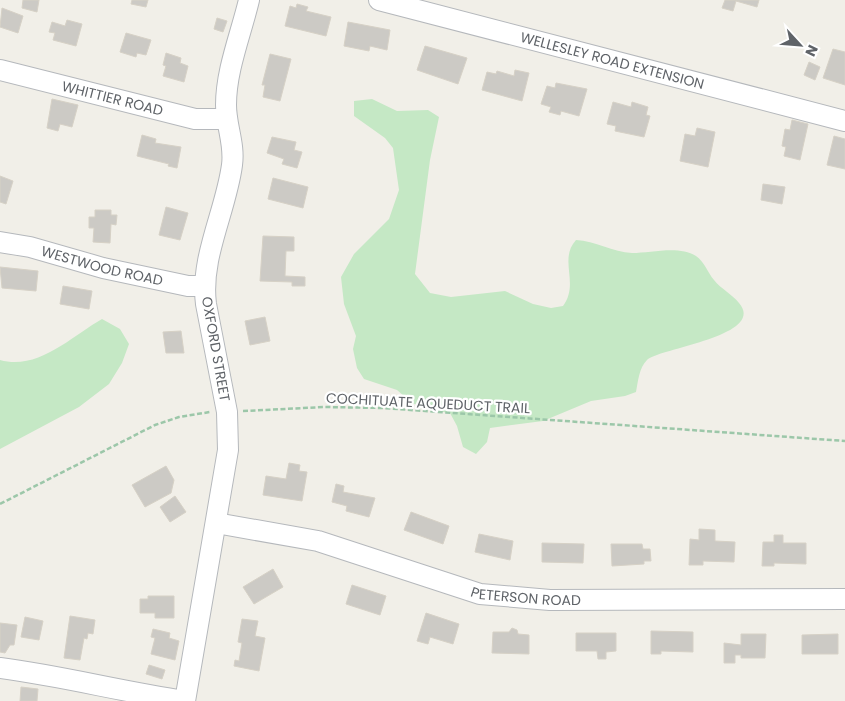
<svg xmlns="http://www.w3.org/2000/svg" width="845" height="701" font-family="Poppins,sans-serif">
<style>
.green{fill:#c5e8c5}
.building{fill:#cccac5;stroke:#d6d1c6}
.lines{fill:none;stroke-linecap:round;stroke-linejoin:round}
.minor-casing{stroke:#b5b8bc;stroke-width:22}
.path{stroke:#9cc7a9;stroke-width:2.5;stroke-dasharray:5 2.5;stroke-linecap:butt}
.minor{stroke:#fff;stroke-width:20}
.labels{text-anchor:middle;stroke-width:4.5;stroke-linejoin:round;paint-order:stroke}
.street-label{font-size:14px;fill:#5f6368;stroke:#fff}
</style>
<rect width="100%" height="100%" fill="#f1efe8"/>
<path class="green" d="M372,99L397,111L428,110L439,117L430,160L415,274L430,293L451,297L505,291L533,304L551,308L563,306C580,283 558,260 576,240C595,241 613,252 632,253C651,253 679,245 696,256C704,261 708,273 714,280C721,289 732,294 739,303C767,336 660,348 647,360C639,368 638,381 636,392L625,396L591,401L543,421L490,428L487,442L476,454L463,447L457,426L450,413L430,410L412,403L397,390L364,379L357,368L353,349L356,336L344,304L341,277L354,254L389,219L399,190L393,148L385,138L354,116V101Z
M102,319L120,329L129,344L122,363L109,384L79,407L0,449V360C38,371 72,336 102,319Z"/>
<path class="building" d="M23,0H39L37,12L22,8Z
M132,0H148L146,7L131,4Z
M725,0H759L757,7L736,1L733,11L722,8Z
M297,4L308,7L306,11L331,17L326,36L285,26L290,6L296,8Z
M2,8L23,16L18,33L0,27Z
M217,18L227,21L223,32L214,29Z
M67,20L82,24L76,46L53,40L55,33L49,32L52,22L65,26Z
M348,22L390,30L387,50L370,46L369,51L344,46Z
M126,33L151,40L146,55L137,53L136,57L120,52Z
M425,46L467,58L458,84L417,70Z
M833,49L845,52V85L823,78Z
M166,53L181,58L180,63L188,66L184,82L163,76L166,66L163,65Z
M270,54L291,59L280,101L263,97L265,85H262Z
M809,62L820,67L815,80L804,75Z
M515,70L529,73L522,101L482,90L487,72L496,74L497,71L514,76Z
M556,83L587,89L579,116L561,111L560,115L549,112L551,107L541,104L547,86L555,88Z
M52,99L78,105L72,127L60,124L58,131L47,128Z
M613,102L631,107L632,102L648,107L646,115L650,116L644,137L615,131L616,126L607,124Z
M792,120L808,124L800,160L784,156L786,147L782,146L785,129L790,130Z
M697,128L715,132L708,167L680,161L685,134L695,136Z
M142,135L156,139L155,143L181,147L177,168L168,166L169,164L137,156Z
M834,136L845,139V169L827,165Z
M272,137L296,142L294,150L302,152L297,168L282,164L284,159L267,153Z
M0,176L13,181L6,204L0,202Z
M273,178L308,187L303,208L268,199Z
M763,184L785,187L782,204L761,200Z
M166,207L188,213L180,240L159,235Z
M95,210H111V215H117L116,225L111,224L110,243L93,242L94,228H89V217H95Z
M263,236L294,237V251H286L285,276L305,277V286H292V282L260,281Z
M0,267L38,271L36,291L2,288Z
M63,286L92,291L89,309L60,304Z
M265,317L270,341L250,345L245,321Z
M181,331L184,353H166L163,332Z
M289,463L300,465L299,471L307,472L302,501L263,495L266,476L286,479Z
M166,466L174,480L171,493L145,507L132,485Z
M336,484L344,486L343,492L375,498L369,517L346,511L347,506L332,502Z
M175,496L186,512L170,522L160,507Z
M411,512L449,526L443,544L404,530Z
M699,529L715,530V541L735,542L734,562L703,561V565H689L690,539L699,540Z
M479,534L513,541L510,560L475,552Z
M774,535H783V543H806V564L774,563V566H762L763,542H774Z
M542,543L584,544L583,563L542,562Z
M611,544H642L643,549H650L651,561H644V564L612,566Z
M273,569L283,587L254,604L243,587Z
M352,585L386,596L380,615L346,604Z
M148,596H174V618H155V613H140V599H148Z
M426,613L459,624L453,644L430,637L428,644L417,641Z
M70,616L95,620L93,634L88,633L87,639L84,638L80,660L64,658Z
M25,617L43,621L39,640L21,637Z
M242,619L258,621L255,636L265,638L259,671L234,666L235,660L239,661L242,643L238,642Z
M0,623L17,625L14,645H10L5,653L0,652Z
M512,628L517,630L518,634L529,635V654L492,653L493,632H509Z
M153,629L170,633L169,638L179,641L175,660L151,654L155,638L151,637Z
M651,631L693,632V652L661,651V654H651Z
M576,633H616V651L606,652V659H598L597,651H576Z
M741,634H766L765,658H741V655H735V663H724V643L741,645Z
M838,634V654H802V635Z
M149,665L165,670L162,679L146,674Z
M21,687L38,689L37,701H20Z"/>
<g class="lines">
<defs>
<g id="minor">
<path id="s1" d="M379,0L845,121"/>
<path id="s2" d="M0,70L195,119H227"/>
<path id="s3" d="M0,242L30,247L103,268L188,286H205"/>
<path id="s4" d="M216,523L318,541L480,594L550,600L845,599"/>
<path d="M0,668C62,676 123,692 185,701"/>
<path d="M185,701L228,450L227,412L206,304C200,257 226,211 232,165C235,144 226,126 226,105C226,70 241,34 249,0"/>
</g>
</defs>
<use href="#minor" class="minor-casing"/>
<path class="path" d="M243,411L325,407L383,408L845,441
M0,504L155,425L179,417L210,412"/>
<use href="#minor" class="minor"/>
</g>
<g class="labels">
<g class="street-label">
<text dy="5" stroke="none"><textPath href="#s1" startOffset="241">WELLESLEY ROAD EXTENSION</textPath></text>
<text dy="5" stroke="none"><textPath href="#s2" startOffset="116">WHITTIER ROAD</textPath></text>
<text dy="5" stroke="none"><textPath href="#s3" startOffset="105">WESTWOOD ROAD</textPath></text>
<text transform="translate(216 349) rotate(80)" y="5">OXFORD STREET</text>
<text transform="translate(428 403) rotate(3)" y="5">COCHITUATE AQUEDUCT TRAIL</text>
<text dy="5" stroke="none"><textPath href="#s4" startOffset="320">PETERSON ROAD</textPath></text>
</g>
</g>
<g transform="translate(800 45) rotate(116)" stroke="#ffffff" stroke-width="4" paint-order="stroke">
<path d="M0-4L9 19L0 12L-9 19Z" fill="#5f6368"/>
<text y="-8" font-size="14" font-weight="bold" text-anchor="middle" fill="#5f6368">N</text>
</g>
</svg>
